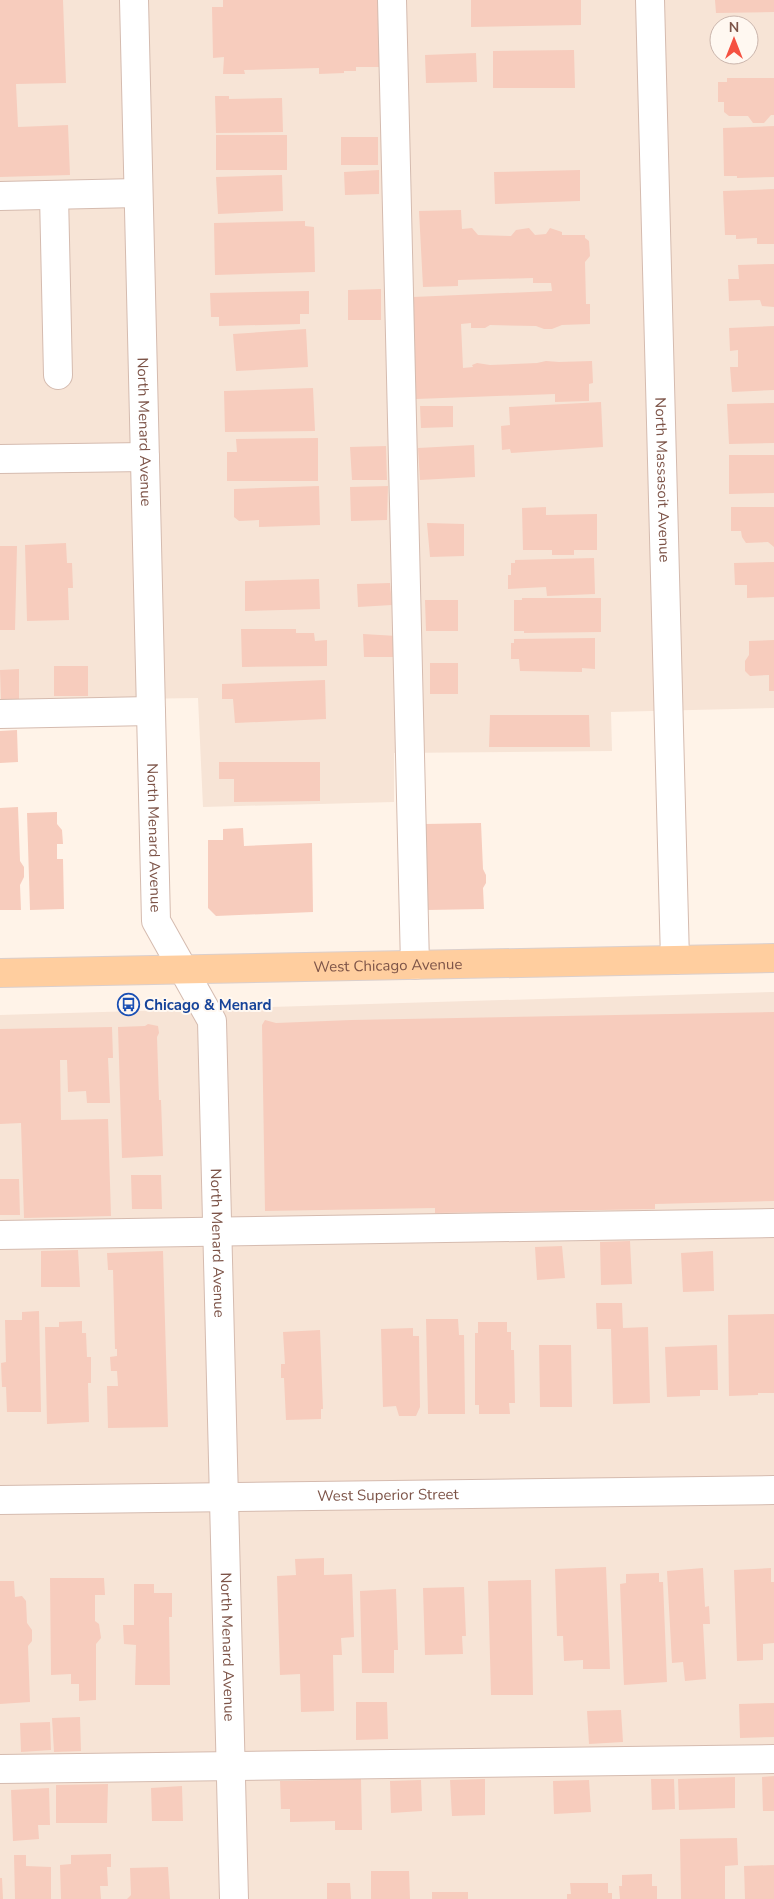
<svg xmlns="http://www.w3.org/2000/svg" width="774" height="1899" font-family="'Nunito Sans',sans-serif">
<style>
.residential{fill:#f7e4d6;fill-rule:evenodd}
.building{fill:#f7ccbd}
.lines{fill:none;stroke-linecap:round;stroke-linejoin:round}
.minor-casing{stroke:#d5bbaf;stroke-width:30}
.major-casing{stroke:#dbcfcc;stroke-width:30}
.minor{stroke:#fff;stroke-width:28}
.major{stroke:#ffce9f;stroke-width:28}
.labels{text-anchor:middle;stroke-width:4;stroke-linejoin:round;paint-order:stroke}
.street-label{font-size:15px;fill:#7d5448;stroke:#fff8f1}
.transit-label{font-size:15px;font-weight:bold;fill:#164399;stroke:#fff8f1;text-anchor:start}
</style>
<rect width="100%" height="100%" fill="#fff3e8"/>
<path class="residential" d="M0,0H774V708L611,712L612,751L394,753V802L203,807L198,698L0,701ZM719,25H749V55H719Z
M774,992V1899H0V1015Z"/>
<path class="building" d="M0,0H63L66,83L16,84L18,127L68,125L70,175L0,177Z
M223,0H380L382,67H356V71H344V73L319,74V68L244,70L245,74H223L224,57L213,58L212,7H223Z
M471,0H581V25L471,27Z
M715,0H774V12L716,13Z
M574,50L575,88H493V51Z
M476,53L477,82L426,83L425,55Z
M727,78H774V115H771L764,123H753L748,116H729L724,112V102H718V82H727Z
M215,96H229V99L282,98L283,132L216,133Z
M774,126V177L737,178V176H724L723,128Z
M216,135H287V170H216Z
M341,137H378V165H341Z
M379,170V194L345,195L344,172Z
M580,170V201L495,204L494,172Z
M282,175L283,211L218,214L216,177Z
M774,189V244H757V238L736,239V235H725L723,191Z
M461,210L462,229L472,228L478,235L511,236L516,230L529,228L535,235L546,234L550,228L562,232V235H585V238L589,241L590,256L585,262L586,304H590V324L562,325L552,329H544L536,326L490,325L485,328H471V323L461,324L463,368L473,367L472,365L477,363L490,365L537,363L546,361L559,362L592,361L593,383L589,384V401L555,402V394L416,399L413,297L552,291L551,283H533V278L458,280V286L423,287L419,211Z
M305,221V226L314,227L315,272L215,275L214,223Z
M774,264V307L762,306L760,300L729,301L728,279H739L738,265Z
M381,289V320H348V290Z
M309,291V314H300V324L219,326V317H211L210,293Z
M774,326V390L732,392L730,367H738V350L730,351L729,328Z
M306,329L308,367L236,371L233,334Z
M313,388L315,431L225,432L224,391Z
M601,402L603,447L511,453L510,449L502,450L501,426L510,425L509,407Z
M774,403V443L729,444L727,404Z
M420,406H453V427L421,428Z
M318,438V481H227V452H237L236,439Z
M474,445L475,477L420,480L418,448Z
M386,446L387,480H352L350,447Z
M729,455H774V493L729,494Z
M319,486L320,525L259,527V520L239,521L234,517V489Z
M388,486L387,520L351,521L350,487Z
M546,507V515L597,514V550H574V555H552V550H523L522,508Z
M731,507H774V547L768,542L746,543L742,537L741,531H731Z
M427,523L464,524V556L430,557Z
M66,543L67,563H72L73,588H68L69,620L27,621L25,545Z
M0,546H17L15,630H0Z
M594,558L595,594L547,596L546,587L508,589V575H511V563H515V560Z
M774,562V597L747,598V585H735L734,563Z
M319,579L320,609L245,611V581Z
M390,583L392,605L358,607L357,584Z
M522,598H601V632L524,633V631H514V600H522Z
M425,600H458V631H426Z
M241,629H296V633H314L315,641L327,640V666L242,667Z
M363,634L397,636L398,657H364Z
M595,638V669L582,668V672L520,671L519,659H511V643H514V639Z
M774,640V691H769V675L750,676L745,671V661L749,655V641Z
M430,663H458V694H430Z
M54,666H88V696H54Z
M19,669V699L1,700L0,670Z
M325,680L326,719L235,723L233,699H222V684Z
M490,715H589L590,747H489Z
M17,730L18,762L0,763V731Z
M219,762H320V801L234,802V779H219Z
M18,807L20,861L24,867V877L20,885L21,910H0V808Z
M57,812V824L62,830L63,844H57V859H63L64,909L30,910L27,813Z
M481,823L483,869L486,875V883L483,888L484,909L427,910L425,824Z
M243,828L244,846L312,843L313,912L216,916L208,908V840H223V829Z
M774,1012V1201L655,1204V1209L435,1213V1208L265,1211L262,1025L265,1020L276,1023L351,1020Z
M148,1024L158,1026L159,1033L157,1037L159,1100H161L163,1156L122,1158L118,1027L145,1026Z
M112,1027L113,1058H108L110,1103H87L86,1091L68,1092L67,1060H60L61,1120L108,1119L111,1216L24,1218L21,1123L0,1124V1029Z
M131,1175H161L162,1209H132Z
M0,1179H19L20,1215H0Z
M630,1241L632,1284L601,1285L600,1242Z
M562,1246L565,1278L537,1280L535,1247Z
M78,1250L80,1287H41V1251Z
M163,1251L168,1427L108,1428L107,1386H118L117,1371H111L110,1357L117,1356V1349H115L113,1270H108L107,1253Z
M713,1251L714,1291L683,1292L681,1253Z
M596,1303H622L623,1328L648,1327L650,1403L613,1404L611,1329H597Z
M39,1311L41,1412H7L6,1387H2L1,1363L6,1362L5,1320H22V1312Z
M774,1314V1393H758V1395L729,1396L728,1315Z
M426,1319H458L459,1335H464L465,1414H428Z
M82,1321V1333H86L87,1357H91V1383H88L89,1422L47,1424L45,1327H59V1322Z
M478,1322H507V1332H511V1350H514L515,1403H509L510,1414H479V1405H475V1333H478Z
M413,1328V1336H419L420,1407L416,1416H399L396,1406L383,1407L381,1329Z
M320,1330L323,1409H321V1419L286,1420L284,1378H281V1364H285L283,1332Z
M539,1345H571L572,1407H540Z
M717,1345L718,1390H700V1396L667,1397L665,1347Z
M324,1558V1575L352,1574L354,1637L341,1638L342,1655H333L334,1711L301,1712L300,1674L280,1675L277,1576L296,1575L295,1559Z
M606,1567L610,1669H583V1660L564,1661L563,1636H557L555,1569Z
M703,1568L705,1607L709,1606L710,1624H703L706,1679L685,1681L683,1662L672,1663L667,1571Z
M771,1568V1582H774V1643L763,1644V1660L737,1661L734,1570Z
M659,1573V1582H663L667,1682L624,1685L620,1584L626,1583V1574Z
M50,1578H104L105,1595H95V1621L99,1624L101,1638L96,1644V1700L79,1701V1684H71V1674L51,1675Z
M531,1580L533,1695H491L488,1581Z
M0,1581H14L15,1597L22,1596L26,1601L27,1623L32,1630V1641L28,1646L30,1702L0,1704Z
M134,1584H154V1593H172V1617H169L170,1685H135L136,1645L124,1644L123,1625H134Z
M464,1587L466,1636H462L463,1654L425,1655L423,1588Z
M396,1589L398,1650H394V1673H362L360,1591Z
M356,1702H387L388,1739L356,1740Z
M774,1703V1737L740,1738L739,1704Z
M621,1710L623,1742L589,1744L587,1711Z
M80,1717L81,1751L54,1752L52,1718Z
M50,1722L51,1750L21,1752L20,1723Z
M774,1776V1811H763L762,1777Z
M735,1777V1808L679,1810L678,1779Z
M361,1779L362,1830H335V1821L290,1822V1809H281L280,1781Z
M485,1779V1815L452,1816L450,1780Z
M651,1779H674L675,1809L652,1810Z
M421,1780L422,1811L391,1813L390,1781Z
M589,1780L591,1812L554,1814L553,1781Z
M108,1784L107,1823H56V1785Z
M182,1786L183,1821H152L151,1788Z
M49,1788L50,1825H38L39,1839L13,1841L11,1790Z
M737,1838L738,1865L725,1866V1899H681L680,1839Z
M111,1854V1867H107L108,1886H100L101,1899H61L60,1865L71,1864V1855Z
M14,1855H26V1866L51,1867V1899H15Z
M774,1865V1899H745L744,1866Z
M168,1867L170,1899H127L131,1895L130,1868Z
M371,1871H409L410,1899H371Z
M652,1874V1886H657V1899H620L619,1886H622V1875Z
M0,1878H2L3,1899H0Z
M327,1883H350L351,1899H327Z
M570,1883H608V1893H612V1899H567V1894H571Z
M432,1892H468V1899H432Z"/>
<g class="lines">
<defs>
<g id="minor">
<path id="s1" d="M134,0L156,921L212,1021L234,1899"/>
<path d="M392,0L415,965"/>
<path id="s2" d="M650,0L675,960"/>
<path d="M54,195L58,375"/>
<path d="M0,196L138,193"/>
<path d="M0,459L145,457"/>
<path d="M0,714L151,711"/>
<path d="M0,1235L774,1223"/>
<path id="s3" d="M0,1500L774,1490"/>
<path d="M0,1769L774,1759"/>
</g>
<g id="major">
<path id="s4" d="M0,973L774,958"/>
</g>
</defs>
<use href="#minor" class="minor-casing"/>
<use href="#major" class="major-casing"/>
<use href="#minor" class="minor"/>
<use href="#major" class="major"/>
</g>
<defs>
<symbol id="bus-ring" viewBox="-11 -11 22 22"><circle r="9.5" fill="#fff8f1" stroke="#1a4fb4" stroke-width="1.5"/><path d="M-5-6H5V4H4V6H2V4H-2V6H-4V4H-5ZM-3.5-4V0h7V-4ZM-3.5 1.2v1.5H-2V1.2ZM2 1.2v1.5H3.5V1.2Z" fill="#1a4fb4"/></symbol>
</defs>
<g fill-rule="evenodd">
<use href="#bus-ring" x="116" y="992" width="25" height="25"/>
</g>
<g class="labels">
<g class="street-label">
<text dy="5" stroke="none"><textPath href="#s1" startOffset="432">North Menard Avenue</textPath></text>
<text dy="5" stroke="none"><textPath href="#s2" startOffset="480">North Massasoit Avenue</textPath></text>
<text dy="5" stroke="none"><textPath href="#s1" startOffset="838">North Menard Avenue</textPath></text>
<text dy="5" stroke="none"><textPath href="#s4" startOffset="388">West Chicago Avenue</textPath></text>
<text dy="5" stroke="none"><textPath href="#s1" startOffset="1258">North Menard Avenue</textPath></text>
<text dy="5" stroke="none"><textPath href="#s3" startOffset="388">West Superior Street</textPath></text>
<text dy="5" stroke="none"><textPath href="#s1" startOffset="1662">North Menard Avenue</textPath></text>
</g>
<g class="transit-label">
<text x="144" y="1010">Chicago &amp; Menard</text>
</g>
</g>
<g transform="translate(734 40)"><circle r="24" fill="#fff8f1" stroke="#cbb6ad"/>
<path d="M0-4L9 19L0 12L-9 19Z" fill="#f55141"/>
<text y="-8" font-size="14" font-weight="bold" text-anchor="middle" fill="#7d5448">N</text>
</g>
</svg>
